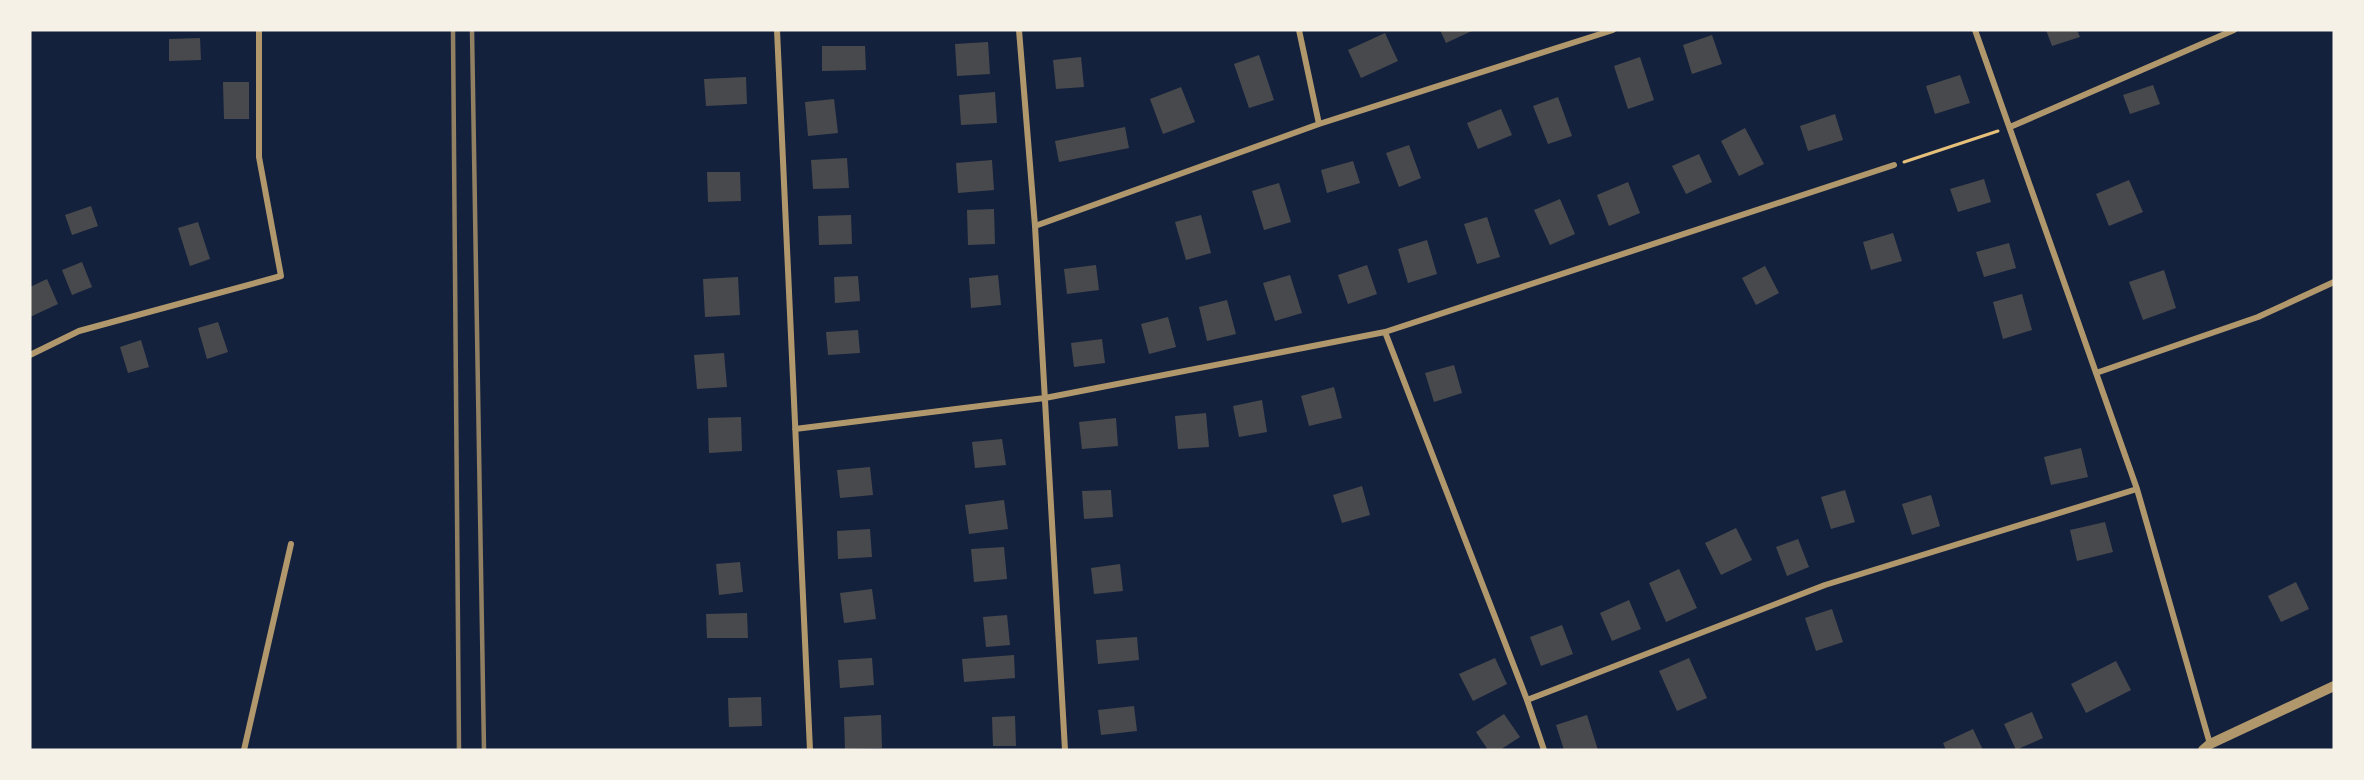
<svg xmlns="http://www.w3.org/2000/svg" width="2364" height="780" font-family="Ubuntu,sans-serif">
<style>
.building{fill:#48494c}
.lines{fill:none;stroke-linecap:round;stroke-linejoin:round}
.path{stroke:#e5c07b;stroke-width:3}
.minor{stroke:#b1986c;stroke-width:6}
.tertiary{stroke:#b1986c;stroke-width:10}
.rail{stroke:#918062;stroke-width:4.5}
</style>
<rect width="100%" height="100%" fill="#14213d"/>
<path class="building" d="M1440,30H1474L1446,43Z
M2046,30H2077L2080,37L2052,46Z
M1385,33L1398,61L1361,78L1348,50Z
M1712,35L1722,64L1692,74L1683,45Z
M200,38L201,60L169,61V39Z
M988,42L990,74L957,76L955,44Z
M822,46H865L866,70L822,71Z
M1259,55L1274,100L1249,108L1234,64Z
M1081,57L1084,87L1056,89L1053,60Z
M1640,57L1654,100L1628,109L1614,66Z
M1960,75L1970,103L1935,114L1926,86Z
M746,77L747,104L706,106L704,79Z
M223,82H249V119H224Z
M2153,85L2160,104L2130,114L2123,95Z
M1181,87L1195,122L1163,134L1150,99Z
M995,92L997,123L961,125L959,95Z
M1558,97L1572,136L1548,144L1533,106Z
M834,99L838,133L808,136L805,102Z
M1501,109L1512,135L1478,149L1467,123Z
M1835,114L1843,140L1808,151L1800,126Z
M1125,127L1129,148L1059,162L1055,141Z
M1745,128L1764,164L1739,176L1721,141Z
M1409,145L1421,178L1399,187L1386,153Z
M1699,154L1712,182L1686,194L1672,166Z
M847,158L849,188L813,189L811,160Z
M992,160L994,190L958,193L956,163Z
M1353,161L1360,183L1327,193L1321,170Z
M707,172H740L741,201L708,202Z
M1984,179L1991,202L1958,212L1950,189Z
M2129,180L2143,212L2109,226L2096,194Z
M1628,182L1640,213L1609,226L1597,195Z
M1279,183L1291,222L1264,230L1252,191Z
M1560,199L1575,234L1550,245L1534,210Z
M91,206L98,226L72,235L65,215Z
M994,209L995,244L968,245L967,210Z
M851,215L852,244L819,245L818,216Z
M1201,215L1211,253L1186,260L1175,222Z
M1487,217L1500,257L1477,264L1464,224Z
M198,222L210,259L190,266L178,228Z
M1893,233L1902,261L1871,270L1863,242Z
M1427,240L1437,274L1408,283L1398,249Z
M2009,243L2016,268L1984,277L1976,252Z
M82,262L92,287L72,295L62,270Z
M1096,265L1099,290L1067,294L1064,269Z
M1367,265L1377,294L1348,304L1338,275Z
M1765,266L1779,293L1756,305L1742,278Z
M2164,270L2176,308L2143,320L2129,282Z
M998,275L1001,305L971,308L969,278Z
M1290,275L1302,313L1275,321L1263,283Z
M858,276L860,301L835,303L834,277Z
M738,277L740,315L705,317L703,279Z
M47,279L58,304L30,317V287Z
M2022,294L2032,330L2003,339L1993,302Z
M1227,300L1236,334L1207,341L1199,307Z
M1168,317L1176,347L1149,354L1141,324Z
M218,322L228,352L207,359L198,328Z
M858,330L860,353L828,355L826,332Z
M1102,339L1105,363L1074,367L1071,343Z
M141,340L149,367L128,373L120,347Z
M724,353L727,387L697,389L694,355Z
M1454,365L1462,393L1434,402L1425,373Z
M1334,387L1342,418L1309,426L1301,396Z
M1262,400L1267,432L1239,437L1233,406Z
M1206,413L1209,447L1178,449L1175,416Z
M741,417L742,451L709,453L708,418Z
M1116,418L1118,446L1082,449L1079,422Z
M1002,439L1006,465L975,468L972,442Z
M2081,448L2088,477L2051,485L2044,457Z
M870,467L873,495L840,498L837,470Z
M1362,486L1370,515L1342,523L1333,495Z
M1111,490L1113,517L1084,519L1082,491Z
M1845,490L1855,522L1831,529L1821,497Z
M1931,495L1940,526L1912,535L1902,504Z
M1004,500L1008,529L969,534L965,505Z
M2105,522L2113,552L2077,561L2070,530Z
M1736,528L1752,560L1721,575L1705,543Z
M870,529L872,557L838,559L837,531Z
M1798,539L1809,567L1787,576L1776,547Z
M1004,547L1007,579L974,582L971,549Z
M740,562L743,592L719,595L716,564Z
M1120,564L1123,591L1094,594L1091,568Z
M1679,569L1697,608L1666,622L1649,583Z
M2296,582L2309,609L2281,622L2268,596Z
M872,589L876,619L844,623L840,593Z
M1629,600L1641,629L1612,641L1600,613Z
M1832,609L1843,642L1816,651L1805,618Z
M747,613L748,638H707L706,614Z
M1007,615L1010,645L986,647L983,617Z
M1562,625L1573,654L1541,666L1530,637Z
M1137,637L1139,660L1098,664L1096,640Z
M1014,655L1015,678L964,682L962,659Z
M872,658L874,685L840,688L838,660Z
M1495,658L1507,684L1473,701L1459,674Z
M1689,658L1707,698L1677,711L1659,671Z
M2116,661L2131,690L2086,713L2071,684Z
M761,697L762,726L729,727L728,698Z
M1134,706L1137,731L1101,735L1098,710Z
M2032,712L2043,738L2016,750L2004,724Z
M1504,714L1520,737L1500,750H1488L1476,732Z
M881,715L882,748L845,749L844,717Z
M1587,715L1598,750H1564L1556,725Z
M1015,716L1016,746H993L992,717Z
M1973,729L1983,750H1946L1943,743Z"/>
<g class="lines">
<path class="path" d="M1904,162L1998,131"/>
<path class="minor" d="M777,30L810,750
M1019,30L1035,226L1065,750
M1299,30L1319,124
M1975,30L2137,489L2210,744
M2010,127L2234,30
M1035,226L1319,124L1613,30
M1385,332L1527,700L1544,750
M30,355L79,331L281,276L259,157V30
M2096,373L2258,317L2334,282
M795,429L1045,398L1385,332L1894,165
M1527,700L1825,585L2137,489
M244,750L291,544"/>
<path class="tertiary" d="M2203,750L2210,744L2334,686"/>
<path class="rail" d="M453,30L459,750
M472,30L484,750"/>
</g>
<rect width="2364" height="780" fill="none" stroke="#f6f1e7" stroke-width="63"/>
</svg>
